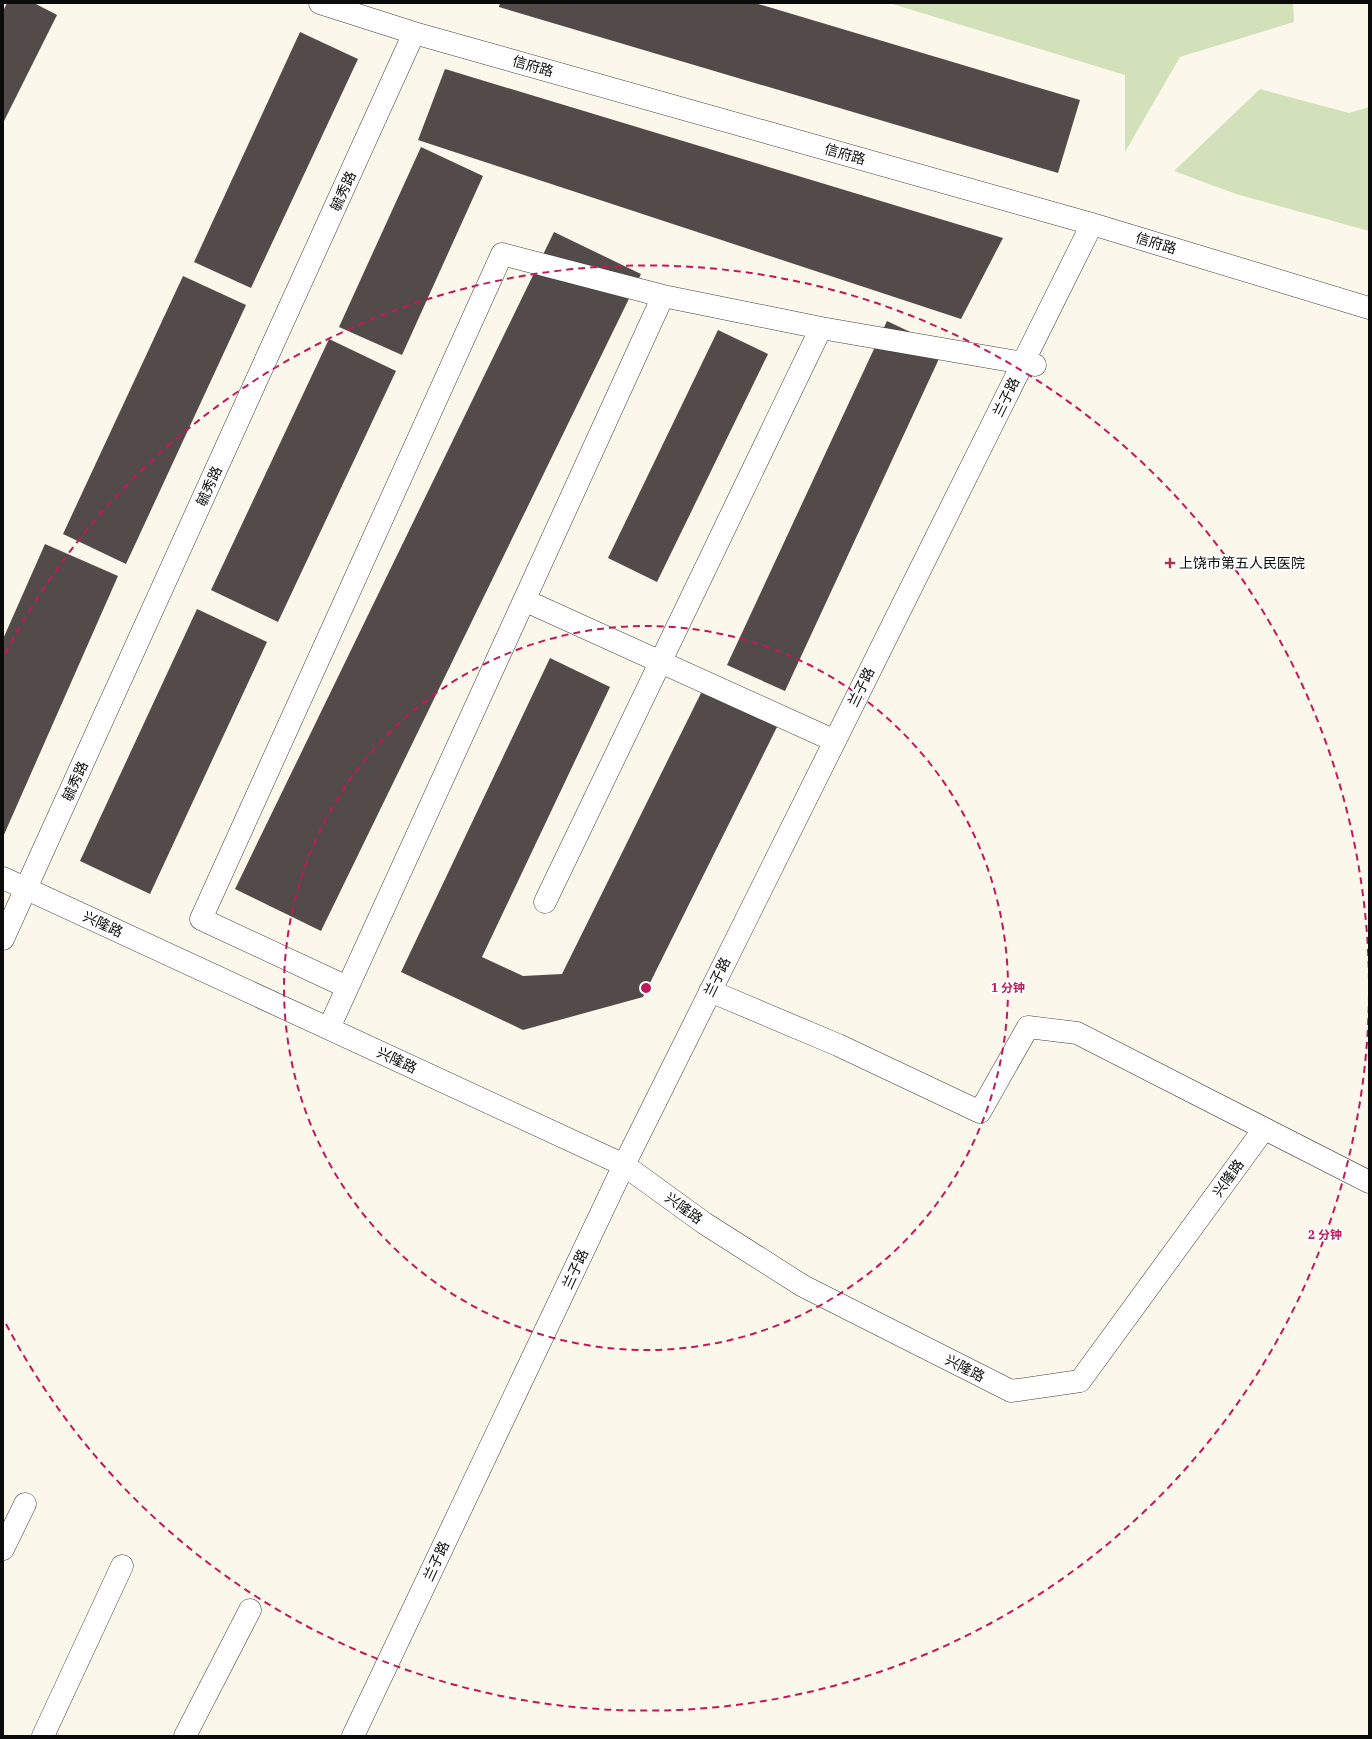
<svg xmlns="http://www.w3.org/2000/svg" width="1372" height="1739" font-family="'IBM Plex Serif','Noto Sans SC',serif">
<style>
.green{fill:#d3e1ba}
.building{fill:#524b49}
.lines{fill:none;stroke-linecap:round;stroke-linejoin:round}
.minor-casing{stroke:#3e3e3e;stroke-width:23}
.minor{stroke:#fff;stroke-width:22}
.ring{fill:none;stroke:#c2185b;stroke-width:2;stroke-dasharray:7 5}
.poi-dot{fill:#a73748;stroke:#fff;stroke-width:1.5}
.labels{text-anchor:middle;stroke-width:4;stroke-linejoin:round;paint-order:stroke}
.street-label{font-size:14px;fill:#0b0b0b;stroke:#fff}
.poi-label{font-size:14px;fill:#0b0b0b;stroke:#fff;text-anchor:start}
.centre{fill:#c2185b;stroke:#fff;stroke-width:2}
.ring-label{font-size:12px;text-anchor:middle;font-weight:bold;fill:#c2185b;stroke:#fff;stroke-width:4;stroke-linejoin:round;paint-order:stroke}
</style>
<rect width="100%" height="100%" fill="#fcf7eb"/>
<path class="green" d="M889,3H1293L1294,22L1180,57L1125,152V75Z
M1260,89L1349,113L1369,107V231L1236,194L1174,171Z"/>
<path class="building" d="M7,3H34L57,15L3,123V11Z
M500,3H755L1080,100L1058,173L499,7Z
M300,32L358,59L251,288L194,262Z
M445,69L1003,238L961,319L418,140Z
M421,147L483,176L402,355L339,327Z
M554,232L641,274L321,931L235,889Z
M183,276L246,305L126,564L63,534Z
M887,321L944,348L785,691L727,665Z
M718,330L768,354L657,582L608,558Z
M329,339L396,371L278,622L211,590Z
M45,544L118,576L3,837V639Z
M197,609L267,642L150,894L80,861Z
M550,658L610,687L482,957L523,976L562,974L702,691L777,727L643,997L523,1030L401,972Z"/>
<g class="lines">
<defs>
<path id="minor" d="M320,3L414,33L1092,224L1369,308
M524,600L835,741
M3,878L624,1165L704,1223L803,1286L1011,1391L1080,1381L1264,1129
M545,902L821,328
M3,939L414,33
M347,987L201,919L502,254L663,296L821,328L1035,365
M710,991L838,1045L980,1112L1028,1027L1077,1033L1369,1182
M329,1028L663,296
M3,1549L25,1504
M43,1736L122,1566
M185,1736L250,1610
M353,1736L624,1165L1092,224"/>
</defs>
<use href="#minor" class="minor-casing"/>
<use href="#minor" class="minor"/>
</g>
<g class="ring">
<circle cx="646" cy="988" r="362"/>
<path d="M1369 994A723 723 0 0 1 5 1322M5 654A723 723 0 0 1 1369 982"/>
</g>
<path class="poi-dot" d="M1168 557h4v4h4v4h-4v4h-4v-4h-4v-4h4z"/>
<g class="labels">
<g class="street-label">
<text transform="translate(533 66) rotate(16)" y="5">信府路</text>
<text transform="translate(845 154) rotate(16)" y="5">信府路</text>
<text transform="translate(343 191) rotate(-66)" y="5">毓秀路</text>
<text transform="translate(1156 243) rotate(17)" y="5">信府路</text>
<text transform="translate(1006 397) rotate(-64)" y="5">兰子路</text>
<text transform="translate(209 486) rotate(-66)" y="5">毓秀路</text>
<text transform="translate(861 687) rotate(-64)" y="5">兰子路</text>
<text transform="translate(75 781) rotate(-66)" y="5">毓秀路</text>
<text transform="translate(103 924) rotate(25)" y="5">兴隆路</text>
<text transform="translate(717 977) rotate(-64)" y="5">兰子路</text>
<text transform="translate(397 1060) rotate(25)" y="5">兴隆路</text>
<text transform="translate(1228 1178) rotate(-54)" y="5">兴隆路</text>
<text transform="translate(684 1208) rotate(36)" y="5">兴隆路</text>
<text transform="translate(575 1269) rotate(-65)" y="5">兰子路</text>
<text transform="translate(965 1368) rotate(27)" y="5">兴隆路</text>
<text transform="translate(436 1561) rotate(-65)" y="5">兰子路</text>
</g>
<g class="poi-label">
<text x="1179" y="568">上饶市第五人民医院</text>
</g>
</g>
<circle cx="646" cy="988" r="6" class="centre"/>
<g class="ring-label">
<text x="1008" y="992">1 分钟</text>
<text x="1325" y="1239">2 分钟</text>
</g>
<rect width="1372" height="1739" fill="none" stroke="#0b0b0b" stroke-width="8"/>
</svg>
